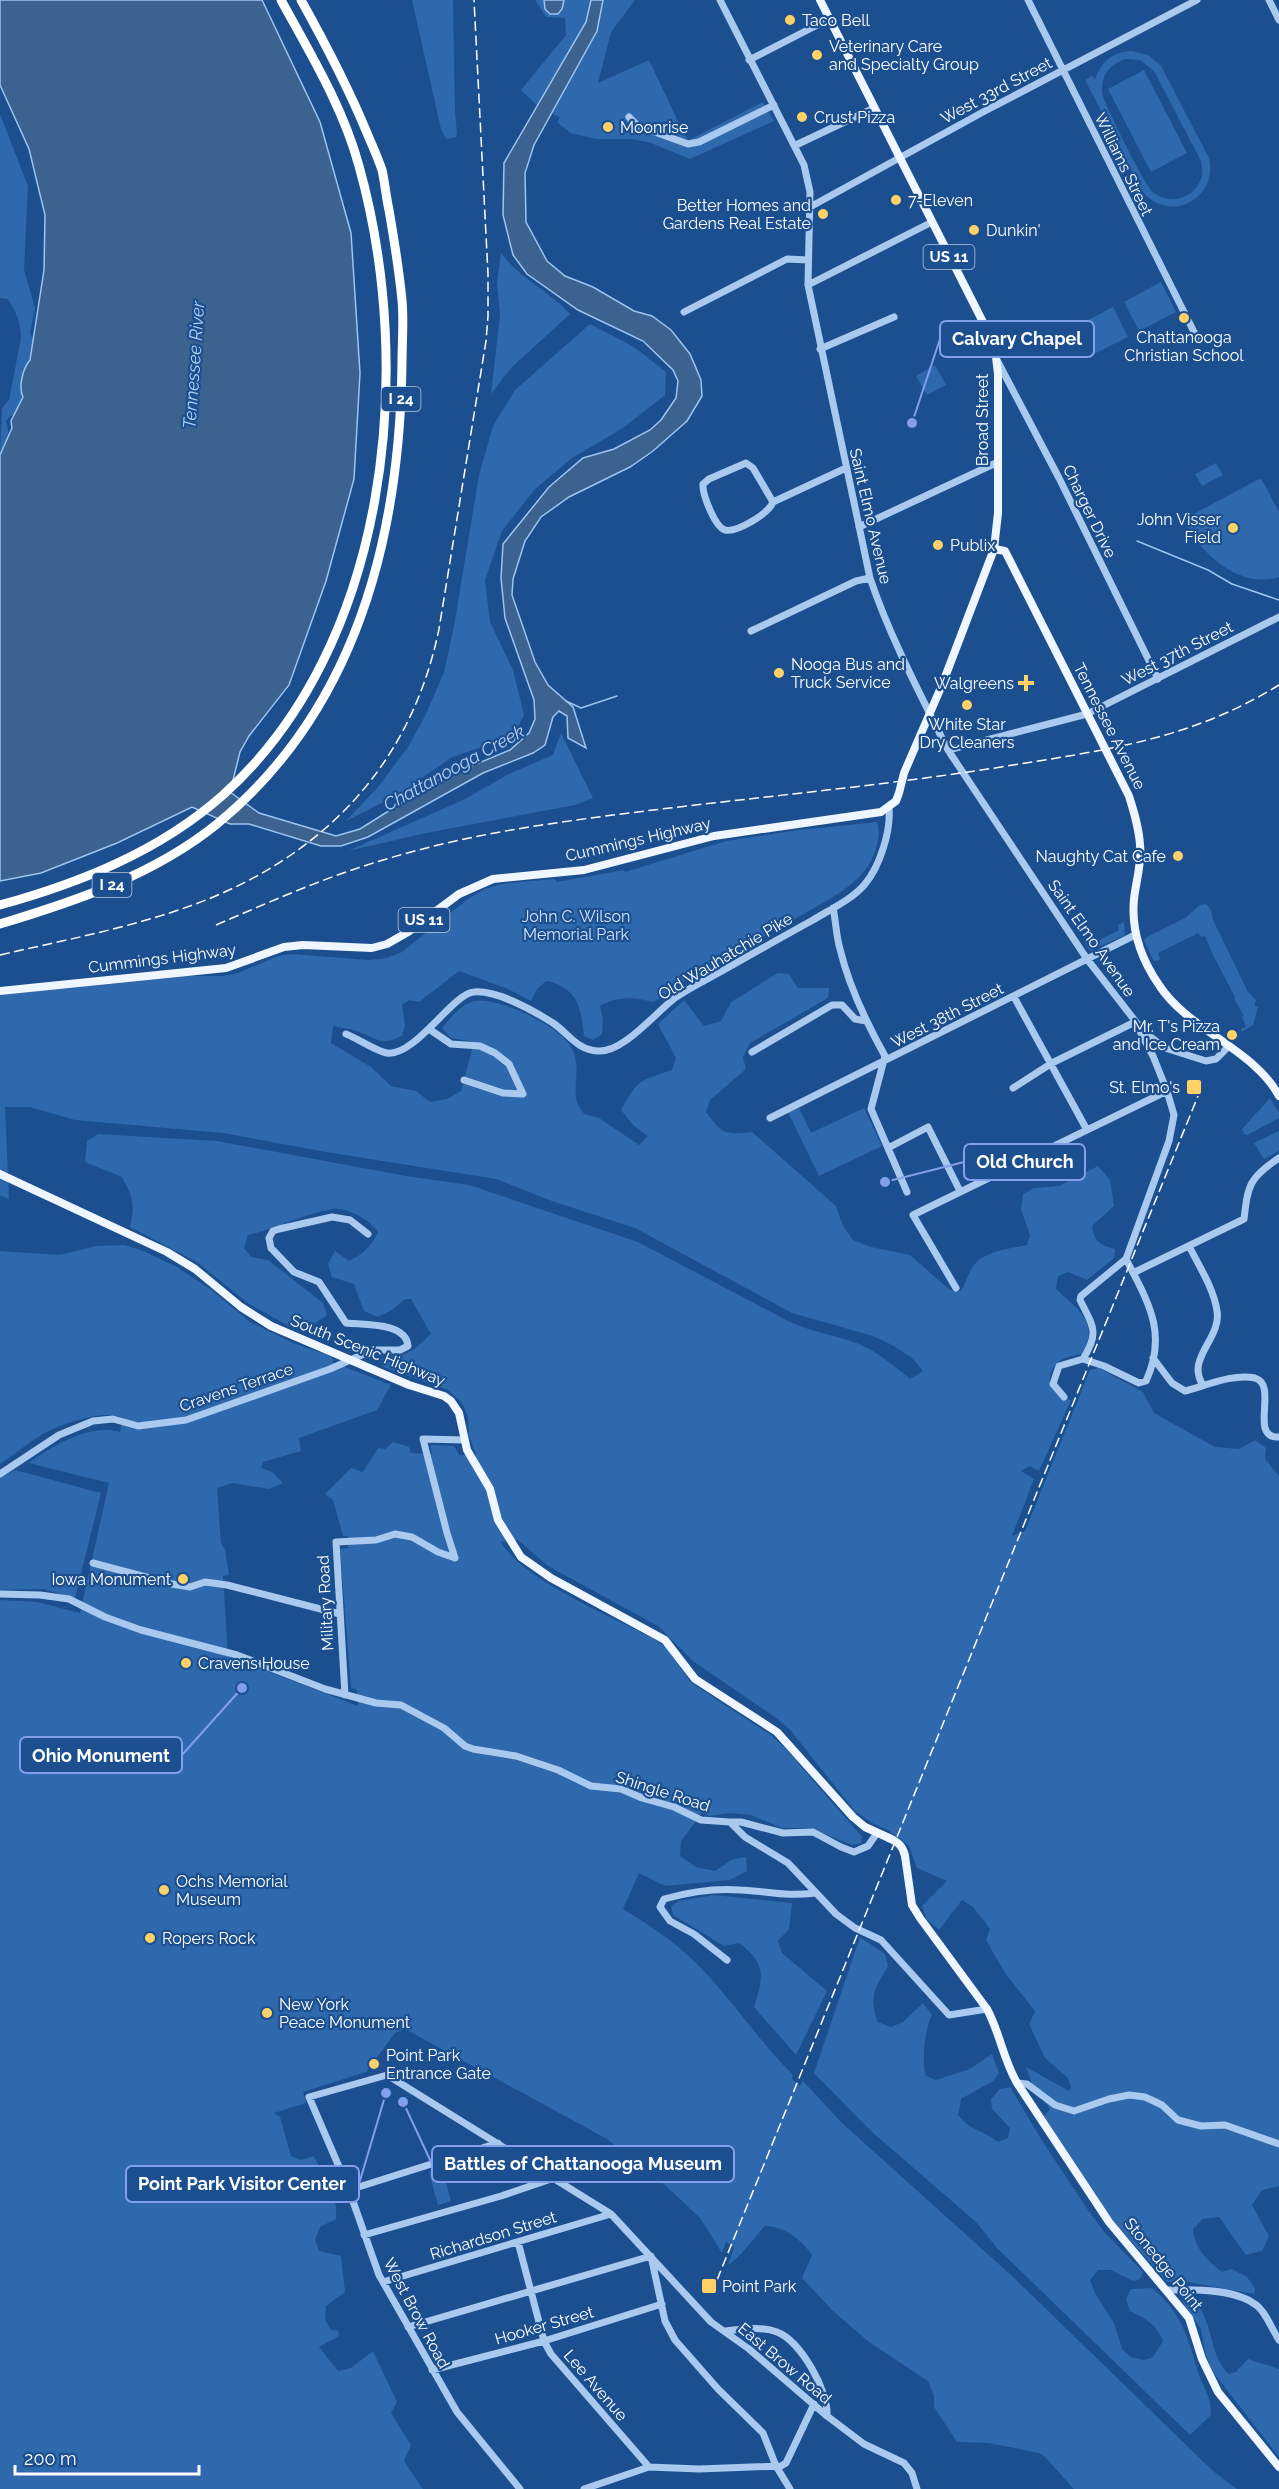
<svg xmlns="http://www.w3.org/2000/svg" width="1279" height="2489" font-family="Raleway,sans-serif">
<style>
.green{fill:#2e69ad;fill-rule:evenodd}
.water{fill:#3c6290;stroke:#9cc4f0;stroke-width:1.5}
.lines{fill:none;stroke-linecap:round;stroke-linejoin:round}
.stream{stroke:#9cc4f0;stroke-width:1.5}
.minor{stroke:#a9c9ee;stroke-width:7}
.major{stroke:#f0f6ff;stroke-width:8}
.highway{stroke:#fff;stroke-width:9}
.rail{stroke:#fff;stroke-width:1.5;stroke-dasharray:10 4.5;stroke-linecap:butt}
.major-bridge{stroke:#f0f6ff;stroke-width:8}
.poi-dot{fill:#ffd166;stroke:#1b4f8f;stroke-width:2}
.labels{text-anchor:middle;stroke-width:4.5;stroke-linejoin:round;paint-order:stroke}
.shield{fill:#1b4f8f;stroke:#bbcadd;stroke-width:1.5}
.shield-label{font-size:15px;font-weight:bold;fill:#fff}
.poi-label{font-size:16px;fill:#fff;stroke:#1b4f8f;text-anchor:start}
.street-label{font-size:16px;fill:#fff;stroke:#1b4f8f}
.park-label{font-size:16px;fill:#cfe3fa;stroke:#1b4f8f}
.water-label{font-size:18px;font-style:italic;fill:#b5d3f5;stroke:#1b4f8f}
.leader{fill:none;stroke:#839eea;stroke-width:2}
.callout-dot{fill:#839eea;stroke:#1b4f8f;stroke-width:2}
.callout{fill:#1b4f8f;stroke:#839eea;stroke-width:2}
.callout-label{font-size:18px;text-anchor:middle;font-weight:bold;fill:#fff}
</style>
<rect width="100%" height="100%" fill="#1b4f8f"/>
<path class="green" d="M412,0H453L455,113L457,133L456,137L446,139L441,129Z
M535,0H544L545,9L564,0H591V2L586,22L537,105L521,90L566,35L565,18L546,17Z
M603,0H635L611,32L598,83L649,60L685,136L689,140L763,102L774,121L690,159L651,143L632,139H596L571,133L557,122L560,117L550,113L597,31Z
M1131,51L1148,55L1161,66L1209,158C1218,199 1170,224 1143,192L1085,80L1092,76L1095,80C1100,63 1112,52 1131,51ZM1126,59L1140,60L1154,71L1201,161C1204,172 1202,183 1193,191C1183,201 1166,202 1154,193C1143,183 1110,114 1103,97C1099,79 1108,64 1126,59Z
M1144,70L1187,153L1151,172L1108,89Z
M0,114L28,186L24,270L35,308L30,334L33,338C32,344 32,352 30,358C26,370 17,384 23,397L19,403L15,415L10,416L6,421L9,435L0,455L2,408L9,400L21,338C21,323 16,311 8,299L0,298Z
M501,253C519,278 549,291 570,314L511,368L491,394L500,315L497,283Z
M1161,282L1176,312L1139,331L1124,302Z
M1113,307L1128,337L1090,356L1075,327Z
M590,324L634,347L666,372L665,395L623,428L572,458L535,489L502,531L485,580L490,622L513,670L524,715L513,737L452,757L399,794L346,821L378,787L408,747L426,714L444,672L454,626L479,475L493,426L515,390Z
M935,365L946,385L927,395L916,376Z
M1216,463L1223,475L1202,486L1195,474Z
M1259,479L1262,480L1279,512V577C1239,589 1203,555 1185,523L1186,518Z
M561,733L593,798L575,805L426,833L348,851L465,799L509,774L553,755Z
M877,822C882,836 875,857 866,869C852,888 827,900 807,912C766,936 724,958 683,982C672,988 664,997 653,1002C634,997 617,996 600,1006L603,1019L602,1034L593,1040L584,1036C581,1007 578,988 546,981L537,989L531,1001L508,989L459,971L419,1002L409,1000L402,1005L405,1026L402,1036C381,1045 381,1041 362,1033C353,1029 342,1028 333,1026L331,1043L371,1067L391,1086L416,1091L430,1102L447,1099L461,1091L474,1042L451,1038L442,1028C450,1019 458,1008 469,1003C492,992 560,1026 571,1047C581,1064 574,1080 576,1097C576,1103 581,1109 584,1114L599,1118L639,1145L648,1136L633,1125L621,1110C638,1079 639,1081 672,1070L676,1058L658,1024L684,1000L704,1026L721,1021L731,1002L778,973L789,974L798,988H829L828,998L750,1043L743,1057L746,1069L710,1100L706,1112C722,1134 725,1135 752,1132L836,1206L843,1226L853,1240L871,1247L910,1255L950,1290L960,1291C966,1284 966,1278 971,1270C980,1251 1009,1249 1027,1245L1030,1235L1021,1209L1023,1194L1034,1188L1059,1186L1098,1166L1110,1180L1114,1206L1092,1226C1094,1242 1101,1245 1115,1249L1114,1258L1087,1280L1068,1272L1058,1276L1056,1289C1079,1310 1098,1321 1084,1354C1075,1355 1062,1357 1056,1364C1042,1380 1053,1396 1071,1400L1039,1471L1030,1466L1021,1471L1034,1479L1012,1536L1025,1531L1090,1370L1099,1368L1143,1392L1154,1413L1215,1447L1239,1449L1255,1440L1266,1448L1265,1459L1279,1476V2186L1262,2190L1252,2205L1269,2236L1262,2251L1246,2255L1219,2217L1203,2219L1193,2229C1195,2249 1207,2260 1222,2272L1232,2269L1247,2277L1255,2288L1254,2294L1182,2281L1167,2282L1111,2218L1044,2116L1050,2109L1033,2087L1026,2067L1069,2091L1071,2088L1068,2078L1045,2058L1029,2024L1035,2011L1005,1973L986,1940L990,1929L973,1907L962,1900L939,1930L927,1920L922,1906L947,1881L917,1868L909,1846L888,1830L872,1823L855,1811L791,1731L779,1720L693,1661L658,1626L548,1566L518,1540L501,1542C521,1579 615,1618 654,1639L668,1649L690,1682L771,1735L784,1747L862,1837L861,1843L852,1845L810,1828H782L751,1815L730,1813L709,1816L702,1813L681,1841L680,1856L696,1867L715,1871L733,1859L746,1857L747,1871L730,1880L665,1886L639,1873L623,1909C648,1924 672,1940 693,1960C729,1995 757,2039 793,2075L792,2079L800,2086L803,2081L842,2123L1012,2276L1213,2471L1237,2489H1074L1045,2457L1039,2453L989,2443L957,2442L934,2407V2396L928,2381L869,2342L833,2311L802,2278L812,2255C803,2241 783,2225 765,2226C755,2237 740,2258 728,2265L734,2248L726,2242L722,2253L700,2218L665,2185L607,2139L405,2029L395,2033L366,2072L303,2092L306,2103L274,2113L280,2117L291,2156L301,2160L314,2156L333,2195L336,2207V2219L320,2227L315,2240L319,2251L341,2256L345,2292L326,2306L325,2320L331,2330L338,2331L339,2336L319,2347L338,2371L351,2368L373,2351L397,2402L391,2413L411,2445L404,2461L423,2489H0V1600L37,1602L80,1613L109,1483L29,1463C52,1446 90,1423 120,1432L123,1418C107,1409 67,1422 51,1430C33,1438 17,1453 0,1464V1251L59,1255L97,1246L124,1245L141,1250L177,1267L210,1289L250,1322L293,1343L330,1356L334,1360L332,1362L391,1385L377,1410L299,1438L301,1451L263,1462L261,1468L272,1472L283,1483L269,1489L232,1483L217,1488L221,1543L225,1550L229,1575L223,1576L228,1656L358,1706L357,1690L351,1687L340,1549L348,1548V1536H343L333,1500L325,1494L351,1468L363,1472L378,1448L385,1449L393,1442L409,1447L411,1453L432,1454L430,1445L454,1446L459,1455H476L469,1436L468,1417L462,1403L448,1390L383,1367L382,1359C389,1355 394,1356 402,1355C413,1352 422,1342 431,1334L411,1299H405L392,1310L378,1317L364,1311L354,1284L332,1277L328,1264L335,1251L349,1261C363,1254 371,1247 378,1232C370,1220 347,1207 333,1209C305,1213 273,1230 248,1235L244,1248L251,1257L268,1260L323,1303L327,1315L311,1326H289L249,1304L197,1262L130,1227C135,1205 133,1197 122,1177L85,1162L87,1141L98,1134L217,1141L406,1176L469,1185L638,1242L790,1322C812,1332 836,1335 859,1344C878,1352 894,1366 910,1379L923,1371L912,1358L892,1345L873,1336L792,1313L635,1228L552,1201L496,1179L326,1152L223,1133L75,1120L30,1107H5L9,1199L0,1195V995L167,976H223L238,973L278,956L293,954L368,960L387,958L402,952L468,899L485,889L501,884L554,879L557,882L624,870L625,872L726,841L799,830Z
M1206,904L1211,910L1213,920L1248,992L1256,1000L1254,1005L1258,1007L1253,1025L1242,1032L1241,1029L1246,1027L1242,1017L1244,1016L1234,999L1235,997L1213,955L1205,936L1201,937L1198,933L1158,953L1160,959L1157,961L1153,960L1144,940L1147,937L1185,918L1200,905Z
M1124,922L1125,935L1090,951L1084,942L1092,938L1096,942L1119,930L1118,925Z
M1270,1098L1279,1113V1118L1247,1135L1244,1134L1242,1129Z
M799,1108L811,1133L864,1108L882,1146L819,1176L788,1112Z
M1279,1131V1151L1264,1159L1254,1143Z
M15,1470L101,1493L75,1598L43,1589L0,1590V1478Z
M714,1895L792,1903L789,1929L778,1941L782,1953L827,1991L796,2055L754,2007C764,1976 766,1963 739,1943L724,1946L673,1915L671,1906L679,1901Z
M860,1937L885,1954L888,1966C875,1988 868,1997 878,2022L891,2027L903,2022L923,2003L932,2015C925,2027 921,2062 926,2076L936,2080L970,2069L992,2054L999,2073L993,2081L961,2099L958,2115C972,2132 982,2129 998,2142L1008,2138L1010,2128L992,2109L991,2099L1000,2089L1010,2087L1041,2139L1090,2213L1106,2234L1143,2272L1140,2279L1133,2281L1111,2270H1098L1090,2280L1095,2293L1114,2323L1122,2349L1131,2357L1144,2360L1153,2357L1163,2341C1157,2325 1145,2318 1130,2311L1126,2299L1131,2289L1152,2288C1183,2313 1188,2340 1199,2375C1205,2391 1211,2396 1211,2415L1190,2435L997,2248L976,2222L872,2132L814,2073Z
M442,2168L451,2201L438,2205L429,2172Z
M1188,2297C1215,2313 1207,2355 1229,2374L1236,2372L1248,2359L1279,2369V2457L1213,2372L1206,2356L1201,2329L1183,2303L1182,2299Z"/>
<path class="water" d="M0,0H262L320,122L351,233L360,373L354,479L326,581L289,685L249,736L240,752L230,792L259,813L336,836L360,829L438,780L510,750L529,733L535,719L534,700L505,618L501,578L503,544L549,487L583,458L614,449L650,430L661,420L676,398L678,381L673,370L643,341L578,310L527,274L513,255L503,215L504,163L586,22L591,0H603L597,31L534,145L525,173L526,222L547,261L565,276L593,287L634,311L652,316L671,330L690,354L701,380L702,396L687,421L653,451L630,467L569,497L541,517L525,541L513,579L512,595L535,662L548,685L573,707L586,748L568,738L567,716L559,711L553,717L545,745L533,753L483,773L368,837L341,846H321L249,824H230L192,807L117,843L41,873L0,881V455L12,428L11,421L23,397C18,387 23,368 30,360L44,270L45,215L29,149L0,85Z
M544,0H564L562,9L558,14H550L545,9Z"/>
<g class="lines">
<path class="stream" d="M1137,541L1208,570L1232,584L1279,600
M566,701L581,708L617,696"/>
<path class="minor" d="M720,0L804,165L810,192L808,285L870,578C890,637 920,694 948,750L1087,959L1143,1031L1165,1048L1206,1061L1216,1059L1228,1047
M1028,0L1197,338
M1269,0L1279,20
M749,60L829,19
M629,117L638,126L688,144L699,142L774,105
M796,145L874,108
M810,207L983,112L1197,0
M808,285L932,222
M684,312L787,259L808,260
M820,349L894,317
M998,362L1059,478L1158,679
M773,502L753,468L746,463L709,479L703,484C702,494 715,527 725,530C737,533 769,513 773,502L846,468
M859,527L998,462
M751,631L856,581L870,578
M948,750L1087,714L1279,617
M833,908C836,921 836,936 840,949C849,987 866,1022 885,1056L871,1109L907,1192
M1014,997L1087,1130
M429,1029L451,1044L480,1046L495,1053L509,1064L523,1094L503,1093L464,1080
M346,1034C357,1038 377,1052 387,1053C415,1057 453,993 474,992C497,990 534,1011 553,1023C569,1034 577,1050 598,1051C623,1053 655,1013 675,998C689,988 706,980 722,971C752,954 782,937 813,920C829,910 853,899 865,884C880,866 891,831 889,808
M752,1052L832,1005H842L855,1019L866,1021
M1013,1088L1052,1063L1135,1022L1153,1056L1167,1091L1174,1115L1169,1141L1126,1259C1148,1302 1168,1333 1146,1381L1139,1383L1104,1366L1083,1359L1059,1366L1053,1384L1064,1397
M770,1118L1135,935
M888,1148L928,1127L960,1191
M1189,1246C1199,1266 1214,1289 1217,1311C1222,1338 1185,1359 1203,1385
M1133,1273L1244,1219C1248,1185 1249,1178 1279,1158
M956,1288L913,1215L1167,1091
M1153,1358L1172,1383L1185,1391C1205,1386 1233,1373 1255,1378C1279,1385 1248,1439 1279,1437
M1083,1359C1100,1332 1093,1326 1080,1300L1081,1296L1126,1259
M0,1474L59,1435L93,1421L113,1419L138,1426L186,1420L330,1369L373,1350H400L408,1346C406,1322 364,1325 346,1323L319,1282L294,1272L271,1248L269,1238L273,1231L279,1229L332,1217L350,1220L368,1234
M455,1558L447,1533L423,1439L464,1440
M93,1563L172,1584L190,1587L205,1582L227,1585L340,1614
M0,1594L40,1595L69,1599L105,1617L141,1630L237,1655L325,1689L376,1703L401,1705L444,1728L465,1746L473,1749L516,1756L558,1770L591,1786L621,1789L642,1798L674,1807L701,1820L730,1822L745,1837L788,1863L836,1914L855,1928L881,1940L949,2015L987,2009
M345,1695L336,1542L376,1540L395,1534L412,1537L438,1552L455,1558
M730,1822H741L783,1833L813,1832L841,1847L854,1852L868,1846L877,1833
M727,1960L694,1934L670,1921L660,1907L664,1899C689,1892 714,1888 740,1890C767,1891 787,1897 815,1893
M1017,2083L1027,2084L1055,2105L1074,2111L1109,2099L1129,2095L1145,2097L1162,2105L1178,2120L1201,2126L1225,2125L1279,2144
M349,2190L498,2143
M364,2235L501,2196L554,2178
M518,2242L544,2341L551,2354L649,2467
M383,2282L611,2214
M1166,2290C1192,2289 1245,2288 1262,2311C1269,2320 1273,2331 1279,2340
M408,2327L651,2256L665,2321L675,2340L718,2389L763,2433L776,2466L790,2489
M726,2331C742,2329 761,2326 777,2332C801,2341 829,2392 827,2416
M432,2370L544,2341L662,2304
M520,2489L457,2412L379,2275L349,2190L309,2097L387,2075L611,2214L711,2322L749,2349L827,2416L864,2444L904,2463L912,2473L917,2489
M584,2489L649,2467L699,2469L781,2466L786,2463L814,2404"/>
<path class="major" d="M994,549L1005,551L1129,796C1134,812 1139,828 1140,845C1142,863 1136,881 1134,899C1131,930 1141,959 1159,985C1188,1030 1255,1050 1279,1096
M0,991L226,968L284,947L303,945L372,948L387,944L408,932L459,894L493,879L584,870L714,836L881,812L896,801L899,793L904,773L942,685L994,549L998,513V374L996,357L987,330L820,0
M0,1174L167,1252L195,1269L241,1307L271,1326L409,1385L444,1396L451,1401L459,1413L467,1450L490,1489L498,1520L521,1557L551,1578L665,1640L695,1679L777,1732L853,1817L865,1827L889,1838
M905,1856L912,1905L920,1918L987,2009C1000,2033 1003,2059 1017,2083L1109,2222L1189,2318L1202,2359L1218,2392L1279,2467"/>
<path class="highway" d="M0,905C80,883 160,851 223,795C389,646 416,370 359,166C343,107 310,53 281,0
M0,924C76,901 154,875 217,824C356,710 400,536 402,363C402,342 404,321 402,300C399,270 394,239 389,210C386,197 385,183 382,170C378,158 372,145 367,133C348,87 325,43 301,0"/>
<path class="rail" d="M216,925C265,904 314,882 364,866C422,847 482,834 542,825C694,802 849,791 1001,767C1104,750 1188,741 1279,685
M0,955C69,939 140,926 206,900C330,850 412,760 439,629L486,341L488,316V274L474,0
M717,2280L1200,1091"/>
<path class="major-bridge" d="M889,1838C898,1842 903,1846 905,1856"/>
</g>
<g class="poi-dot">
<circle cx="790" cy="20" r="6"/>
<circle cx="817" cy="55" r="6"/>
<circle cx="802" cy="117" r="6"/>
<circle cx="608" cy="127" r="6"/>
<circle cx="896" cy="200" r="6"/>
<circle cx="823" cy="214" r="6"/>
<circle cx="974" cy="230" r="6"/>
<circle cx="1184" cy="318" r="6"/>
<circle cx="1233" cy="528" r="6"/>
<circle cx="938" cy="545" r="6"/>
<circle cx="779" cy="673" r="6"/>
<path d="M1023 674h6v6h6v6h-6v6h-6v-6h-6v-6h6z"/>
<circle cx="967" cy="705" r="6"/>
<circle cx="1178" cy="856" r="6"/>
<circle cx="1232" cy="1035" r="6"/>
<rect x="1186" y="1079" width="16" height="16" rx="3"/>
<circle cx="183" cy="1579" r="6"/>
<circle cx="186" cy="1663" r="6"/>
<circle cx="164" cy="1890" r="6"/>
<circle cx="150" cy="1938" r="6"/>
<circle cx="267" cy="2013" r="6"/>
<circle cx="374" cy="2064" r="6"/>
<rect x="701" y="2278" width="16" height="16" rx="3"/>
</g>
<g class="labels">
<g class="shield">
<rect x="923.5" y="245" width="51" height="24" rx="4.5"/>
<rect x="381.5" y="387" width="39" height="24" rx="4.5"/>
<rect x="92.5" y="873" width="39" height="24" rx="4.5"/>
<rect x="398.5" y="908" width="51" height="24" rx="4.5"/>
</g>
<g class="shield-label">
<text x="949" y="262">US 11</text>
<text x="401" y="404">I 24</text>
<text x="112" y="890">I 24</text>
<text x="424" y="925">US 11</text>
</g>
<g class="poi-label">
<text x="802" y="26">Taco Bell</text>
<text x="829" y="52">Veterinary Care<tspan x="829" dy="18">and Specialty Group</tspan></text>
<text x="814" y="123">Crust Pizza</text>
<text x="620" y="133">Moonrise</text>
<text x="908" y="206">7-Eleven</text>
<text x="811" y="211" text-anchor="end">Better Homes and<tspan x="811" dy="18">Gardens Real Estate</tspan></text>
<text x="986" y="236">Dunkin'</text>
<text x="1184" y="343" text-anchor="middle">Chattanooga<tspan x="1184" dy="18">Christian School</tspan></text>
<text x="1221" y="525" text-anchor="end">John Visser<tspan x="1221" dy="18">Field</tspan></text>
<text x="950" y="551">Publix</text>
<text x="791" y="670">Nooga Bus and<tspan x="791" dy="18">Truck Service</tspan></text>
<text x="1014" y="689" text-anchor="end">Walgreens</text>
<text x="967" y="730" text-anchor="middle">White Star<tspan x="967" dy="18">Dry Cleaners</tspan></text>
<text x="1166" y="862" text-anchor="end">Naughty Cat Cafe</text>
<text x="1220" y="1032" text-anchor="end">Mr. T's Pizza<tspan x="1220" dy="18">and Ice Cream</tspan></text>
<text x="1180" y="1093" text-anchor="end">St. Elmo's</text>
<text x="171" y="1585" text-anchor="end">Iowa Monument</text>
<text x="198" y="1669">Cravens House</text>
<text x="176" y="1887">Ochs Memorial<tspan x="176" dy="18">Museum</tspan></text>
<text x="162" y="1944">Ropers Rock</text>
<text x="279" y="2010">New York<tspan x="279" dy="18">Peace Monument</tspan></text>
<text x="386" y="2061">Point Park<tspan x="386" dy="18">Entrance Gate</tspan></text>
<text x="722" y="2292">Point Park</text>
</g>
<g class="street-label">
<text transform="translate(996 90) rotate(-28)" y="6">West 33rd Street</text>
<text transform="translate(1124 164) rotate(64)" y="6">Williams Street</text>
<text transform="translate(982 420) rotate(-90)" y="6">Broad Street</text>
<text transform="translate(1090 511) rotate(64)" y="6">Charger Drive</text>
<text transform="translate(871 516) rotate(77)" y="6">Saint Elmo Avenue</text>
<text transform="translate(1177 653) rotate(-27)" y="6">West 37th Street</text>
<text transform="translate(1110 726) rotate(63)" y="6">Tennessee Avenue</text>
<text transform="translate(638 839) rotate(-13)" y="6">Cummings Highway</text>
<text transform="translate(1092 938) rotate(55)" y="6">Saint Elmo Avenue</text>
<text transform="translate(725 956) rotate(-31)" y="6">Old Wauhatchie Pike</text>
<text transform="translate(162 958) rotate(-7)" y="6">Cummings Highway</text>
<text transform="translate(947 1015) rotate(-27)" y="6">West 38th Street</text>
<text transform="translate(368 1350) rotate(22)" y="6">South Scenic Highway</text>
<text transform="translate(236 1387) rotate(-19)" y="6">Cravens Terrace</text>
<text transform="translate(325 1603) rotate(-93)" y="6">Military Road</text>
<text transform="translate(663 1791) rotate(18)" y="6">Shingle Road</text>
<text transform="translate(493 2235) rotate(-17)" y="6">Richardson Street</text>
<text transform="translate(1164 2264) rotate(51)" y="6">Stonedge Point</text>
<text transform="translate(417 2313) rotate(62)" y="6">West Brow Road</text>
<text transform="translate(544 2325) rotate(-16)" y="6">Hooker Street</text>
<text transform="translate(785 2363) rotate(40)" y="6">East Brow Road</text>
<text transform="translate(596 2385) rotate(49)" y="6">Lee Avenue</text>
</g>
<g class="park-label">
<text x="576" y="922">John C. Wilson<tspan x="576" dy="18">Memorial Park</tspan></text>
</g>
<g class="water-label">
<text transform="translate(194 365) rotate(-86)" y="6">Tennessee River</text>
<text transform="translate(454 768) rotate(-29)" y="6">Chattanooga Creek</text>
</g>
</g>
<path class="leader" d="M912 423L940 339M885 1182L964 1162M242 1688L182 1755M403 2102L432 2164M386 2093L359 2184"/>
<g class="callout-dot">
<circle cx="912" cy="423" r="6"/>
<circle cx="885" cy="1182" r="6"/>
<circle cx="242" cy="1688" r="6"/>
<circle cx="403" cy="2102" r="6"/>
<circle cx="386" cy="2093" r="6"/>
</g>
<g class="callout">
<rect x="940" y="321" width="154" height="36" rx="6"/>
<rect x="964" y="1144" width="121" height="36" rx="6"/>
<rect x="20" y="1737" width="162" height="36" rx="6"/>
<rect x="432" y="2146" width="302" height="36" rx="6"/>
<rect x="126" y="2166" width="233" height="36" rx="6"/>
</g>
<g class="callout-label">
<text x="1017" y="345">Calvary Chapel</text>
<text x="1025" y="1168">Old Church</text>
<text x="101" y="1762">Ohio Monument</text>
<text x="583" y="2170">Battles of Chattanooga Museum</text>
<text x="242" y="2190">Point Park Visitor Center</text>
</g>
<path d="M15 2465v9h184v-9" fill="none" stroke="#ffffff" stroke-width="3"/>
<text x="24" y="2465" font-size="18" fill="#ffffff" stroke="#1b4f8f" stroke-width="4.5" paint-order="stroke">200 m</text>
</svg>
